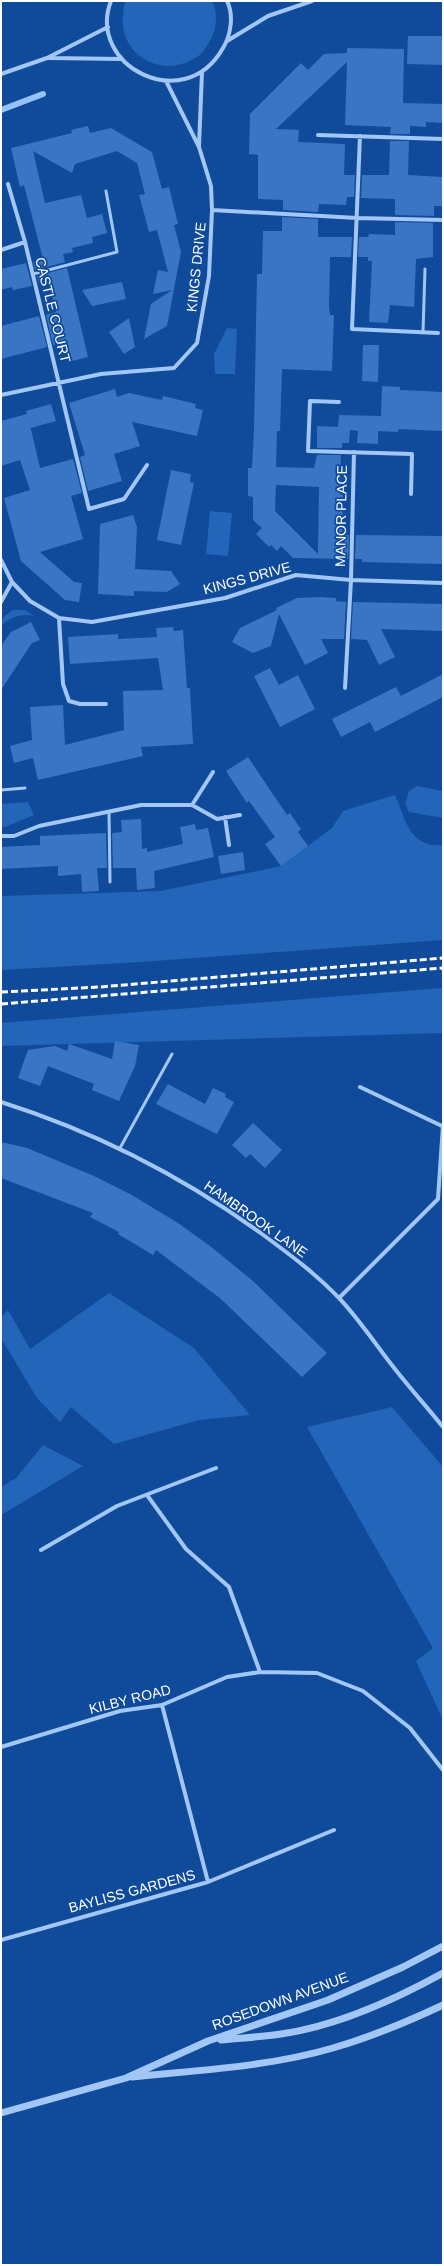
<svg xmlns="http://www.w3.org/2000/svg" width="444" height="2266" font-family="Arial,sans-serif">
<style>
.green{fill:#2365b9}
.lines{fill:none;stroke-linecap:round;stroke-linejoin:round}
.stream{stroke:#95c2f8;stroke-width:6}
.building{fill:#3975c2;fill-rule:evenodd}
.service{stroke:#a3c7f5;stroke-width:3}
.minor{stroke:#a3c7f5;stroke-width:4}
.tertiary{stroke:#a3c7f5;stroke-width:7}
.rail{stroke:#fff;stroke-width:3;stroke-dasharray:7 3;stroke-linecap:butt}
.labels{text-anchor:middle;stroke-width:3.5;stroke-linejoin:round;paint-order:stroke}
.street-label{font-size:14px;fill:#fff;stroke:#104b9b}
</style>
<rect width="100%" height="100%" fill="#104b9b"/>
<path class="green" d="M126,1H212C218,13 217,28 211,39C208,43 206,48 203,52C201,55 196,57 193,59C160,79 119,54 123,16C124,11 123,5 126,1Z
M227,328L237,329L235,374H215L214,354Z
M210,511L232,513L228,556L206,554Z
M12,610H25L34,616C23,613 9,617 1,626L3,618Z
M417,786L443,791V818L409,812L405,803L409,791Z
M395,795C406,820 409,848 443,845V940L140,962L1,970V896L161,891L281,866L332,828L343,811Z
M28,802L34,815L5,827L1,826V804Z
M443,988V1033L1,1046V1023Z
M109,1293L194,1348L250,1415L199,1420L114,1444L71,1407L60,1422L37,1398L1,1338V1318L8,1310L30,1349Z
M392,1407L443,1467V1720L416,1661L433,1648L307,1427Z
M43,1445L83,1466L1,1515V1487L16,1478Z"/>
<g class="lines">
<path class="stream" d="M1,110L43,94"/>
</g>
<path class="building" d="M408,36H443V65L407,64Z
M347,48L404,49L403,103L443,104V123L426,122V127L410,126V134H390L391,127L345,125L347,62L276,129L299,130L298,142L345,144L344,175H355L354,197H347L346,205L319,204L318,212L283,210V200L258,199V155L249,154L250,114L301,63L308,70L324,54L347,53Z
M88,126L90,133L111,128L152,152L162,189L169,187L178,224L174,225L181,252L167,326L144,339L151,304L172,290L153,294L158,270L168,272L157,230L149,232L139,195L145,194L137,163L117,151L75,164L72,173L33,151L45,203L81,195L87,218L102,214L107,233L92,237L93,243L72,248L73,252L63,254L65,262L35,270L33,262L43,259L24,185L20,187L11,148L72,133L71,130Z
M390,141H409L408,175L443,177V206H434V216L395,215V199L361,198L362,175H389Z
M282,217L318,219V237H352L351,257H330L329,307L330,315H334L332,371L282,369L280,431H277L276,467L314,468L317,455H341L340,494L343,495L342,535H349L348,559L293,558L281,546L277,551L271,545L269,547L256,534L262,528L253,520V497L248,496V468H252L254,430L257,274H262L263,231H282ZM276,485L319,487L318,554L275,511Z
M395,222L433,223V257L416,259L414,307L390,305L388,323L369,322L372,261H368V257H358L359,237H368L369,234L395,235Z
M26,263L32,286L13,290L12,287L1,290V269Z
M67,268L88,357L68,362L64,342L53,345L46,315L56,312L49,281L39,284L37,276Z
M122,282L126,299L92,306L82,290Z
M39,316L47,347L1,359V326Z
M129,318L135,347L124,354L109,332Z
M363,345H379L378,382L362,381Z
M382,386L400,387V390L443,392V431L399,429L398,432L378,431V444L357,443L358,431L350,430L349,443H342V448H317V426L338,427L339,415L381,416Z
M115,389L117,397L129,393L162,400L163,396L196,404L195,408L203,410L197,436L132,422L140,446L114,454L122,481L88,491L80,457L85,455L69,403Z
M51,404L56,421L31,428L30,425L40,468L73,459L82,493L71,496L83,539L40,552L74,582L82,583L79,602L65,600L21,561L4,498L30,490L20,460L1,466V421L27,414L26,411Z
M171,470L191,474L190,482L194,483L181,545L157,540Z
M133,515L137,527L135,569L171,571L180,584L167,592L134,591V596L98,594L100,524Z
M356,535L443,536V564L362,562V559H355Z
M320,597L336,598V601L346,602L344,639H321L328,653L305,665L279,614L271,646L253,653L232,642L240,628L277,610L276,608L297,598Z
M353,602L443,604V631L381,629L395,657L379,665L367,640L351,639Z
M31,622L40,640L32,643L1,690V646L11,632Z
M173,627L174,631L183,630L187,688H190L193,744L141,747L143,756L38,780L33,758L14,763L10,746L32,740L30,707L63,705L65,745L124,730L123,691L163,690L158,658L70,664L68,637L118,634V639L157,637L156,628Z
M270,668L279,685L298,675L315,709L280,727L254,676Z
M443,674V697L375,732L370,722L341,737L332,719L396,687L401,696Z
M248,757L287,815L290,813L296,822L301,829L298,832L308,846L281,866L265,844L275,837L249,801L247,803L226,771Z
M141,819L142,849L147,848V852L183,844L180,827L195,824L196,830L208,828L214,857L154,871L155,888L137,890L136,868H113L112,833L122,832L121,820Z
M106,833L107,868H97L99,891L82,892L81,874L58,876V866L1,869V847L40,845V836Z
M243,852L245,870L221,874L218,856Z
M115,1041L139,1045L135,1066L119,1101L92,1090L94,1084L48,1066L40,1086L18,1078L28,1050L55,1046L67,1051L69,1044L112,1059Z
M168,1084L205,1104L213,1088L226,1094L225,1097L234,1102L217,1134L156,1104Z
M253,1123L282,1150L265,1168L250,1154L246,1158L232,1145Z
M1,1142L27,1148L94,1176L130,1194L178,1223L210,1246L253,1281L327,1353L302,1377L221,1299L156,1250L153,1255L118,1234L119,1232L90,1217L93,1213L1,1178Z"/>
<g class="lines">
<path class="service" d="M33,274L117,252L106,191
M423,332L425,269
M1,790L25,788
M109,812L110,882
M120,1148L172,1054"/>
<path class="minor" d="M111,1C86,65 184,117 223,48C231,35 234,15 227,1
M227,41L268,16L312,1
M48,58L122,59
M1,74L47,58L108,27
M318,135L443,139
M360,136L352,329L438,333
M199,146L202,72
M8,184L25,242L89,509L124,499L147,465
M212,210L357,218L443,220
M1,250L25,242
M1,395L101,374L174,368L197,343L209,276L212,210L211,186L199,147L166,81
M339,402L310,401L308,451L412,454L411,494
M1,560L12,582L30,601L59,618L92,622L225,598L296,575L351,580L443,583
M1,602L12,582
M59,618L63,684L69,701L80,704H106
M345,688L351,580L354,452
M192,805L213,772
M225,817L229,845
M1,836H14L39,826L141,805H192L217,819L240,815
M360,1087L442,1126
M1,1102C96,1132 182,1176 262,1234C289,1254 315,1273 339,1298C358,1318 374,1342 391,1364C408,1386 426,1406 443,1427
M339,1298L438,1199L443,1125
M147,1495L186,1549L229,1587L260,1672
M41,1550L117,1506L216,1468
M1,1747L120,1711L162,1705L227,1677L260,1672L317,1673L363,1691L410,1728L443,1770
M208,1882L334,1830
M1,1940L208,1882L162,1705"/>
<path class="tertiary" d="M221,2040C241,2038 261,2037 281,2034C337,2026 394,2000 443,1973
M132,2077C199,2070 268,2067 333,2048C371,2037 407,2022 443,2005
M1,2113L126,2078L208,2041L328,2000L403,1967L443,1946"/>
<path class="rail" d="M1,992L100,987L443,958
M1,1004L443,968"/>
</g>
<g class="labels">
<g class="street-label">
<text transform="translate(196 267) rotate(-84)" y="5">KINGS DRIVE</text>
<text transform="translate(53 310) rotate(76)" y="5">CASTLE COURT</text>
<text transform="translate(341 516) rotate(-89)" y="5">MANOR PLACE</text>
<text transform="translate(247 578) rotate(-15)" y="5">KINGS DRIVE</text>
<text transform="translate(256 1219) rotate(35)" y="5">HAMBROOK LANE</text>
<text transform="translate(130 1699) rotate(-14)" y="5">KILBY ROAD</text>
<text transform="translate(132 1891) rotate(-15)" y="5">BAYLISS GARDENS</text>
<text transform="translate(280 2001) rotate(-20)" y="5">ROSEDOWN AVENUE</text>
</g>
</g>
<rect width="444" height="2266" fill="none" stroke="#ffffff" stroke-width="4"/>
</svg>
